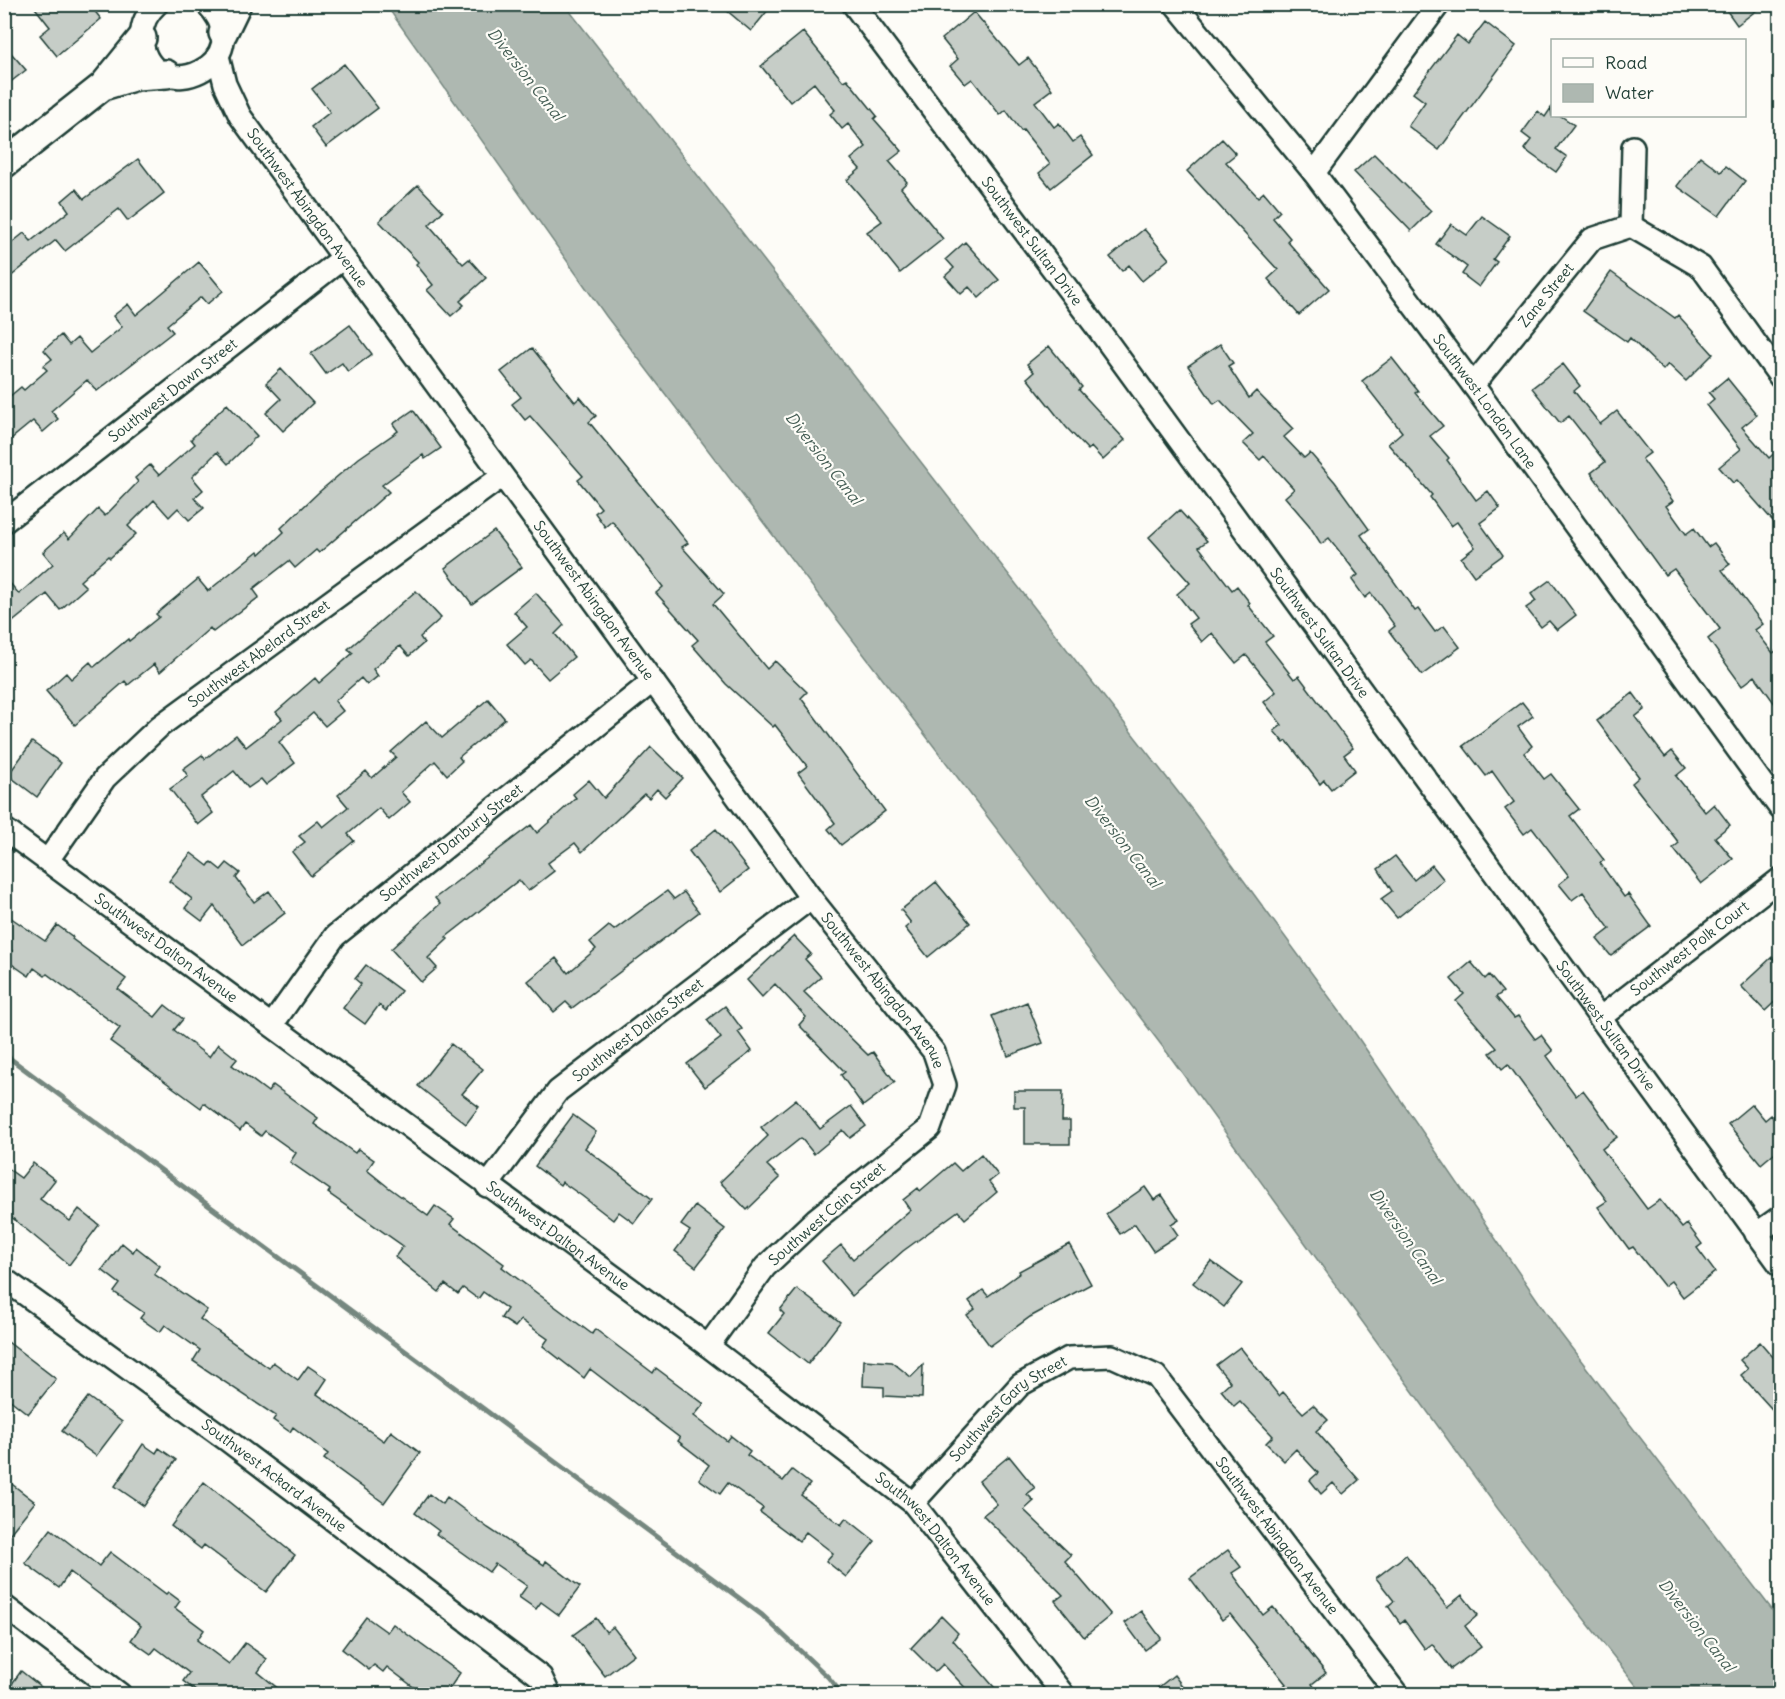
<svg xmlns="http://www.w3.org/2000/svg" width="1785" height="1699" font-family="Delius,sans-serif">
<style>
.water{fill:#aeb8b1;stroke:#75877f;stroke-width:1.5}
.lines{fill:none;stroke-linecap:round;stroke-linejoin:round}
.stream{stroke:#75877f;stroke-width:5}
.building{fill:#c6cdc7;stroke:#1f3d34;stroke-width:1.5}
.minor-casing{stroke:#1f3d34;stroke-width:26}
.tertiary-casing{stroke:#1f3d34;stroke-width:32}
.minor{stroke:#fdfcf7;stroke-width:21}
.tertiary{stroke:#fdfcf7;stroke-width:27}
.labels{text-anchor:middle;stroke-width:4.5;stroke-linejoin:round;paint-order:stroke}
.street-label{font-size:15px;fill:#1f3d34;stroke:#fdfcf7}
.water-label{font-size:16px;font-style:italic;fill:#435c53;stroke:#fdfcf7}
</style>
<rect width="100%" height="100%" fill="#fdfcf7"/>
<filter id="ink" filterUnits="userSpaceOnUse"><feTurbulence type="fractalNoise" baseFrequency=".0167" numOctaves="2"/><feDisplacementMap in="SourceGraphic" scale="12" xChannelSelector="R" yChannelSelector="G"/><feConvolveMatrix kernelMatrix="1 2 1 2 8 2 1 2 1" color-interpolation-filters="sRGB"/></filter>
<g filter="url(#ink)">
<path class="water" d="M386,5H565L1192,810L1346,1020L1560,1333L1780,1620V1694H1643L1498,1509L1172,1059L606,316Z"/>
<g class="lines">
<path class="stream" d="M4,1054L762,1615L828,1677L842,1694"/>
</g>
<path class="building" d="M32,4H89L101,19L57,56L40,35L50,27Z
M719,4H773L751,31Z
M1722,4H1765L1737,25Z
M974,12L1019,65L1028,58L1052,89L1035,102L1054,127L1059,123L1073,142L1080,137L1093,155L1051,188L1039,173L1050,164L1023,130L1021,131L1006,110L1000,115L972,79L965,84L950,66L958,59L942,39Z
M1485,22L1516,46L1439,150L1408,126L1425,102L1413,93L1457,35L1468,44Z
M803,32L843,81L847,79L877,116L874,119L902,151L889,161L907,182L901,188L943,239L900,273L867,232L882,221L847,180L860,169L851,159L866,147L848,124L842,129L830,114L835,110L814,83L790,102L761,66Z
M4,45L26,70L4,87Z
M344,64L378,108L326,147L311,127L330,112L312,89Z
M1551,108L1552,116H1561L1574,125L1556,149L1567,157L1556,172L1524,149L1531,140L1522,133L1538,111L1545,117Z
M1222,139L1236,154L1226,162L1258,197L1264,192L1280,211L1273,218L1290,238L1287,241L1329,289L1299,315L1268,279L1278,270L1187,171Z
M1374,154L1431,211L1411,231L1354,172Z
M1700,156L1721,172L1726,166L1745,181L1719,216L1677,186Z
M138,159L164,193L128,221L119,209L65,251L56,240L4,282V249L24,233L31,241L69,211L62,201L76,189L84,199Z
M418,185L443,211L429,225L463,264L469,259L486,278L460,301L464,305L451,316L427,290L433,285L416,264L418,262L379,221Z
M1482,216L1510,236L1493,259L1497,262L1479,287L1462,274L1467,267L1436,244L1451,224L1467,235Z
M1144,229L1169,259L1142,281L1129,265L1122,271L1110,257Z
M965,242L999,280L979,298L969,287L961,294L945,276L954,268L946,259Z
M199,262L223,291L207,304L201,297L167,325L173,332L97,391L87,380L51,411L58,419L43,432L33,421L11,439L4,431V401L21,387L24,390L47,370L43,366L52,359L44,350L61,335L69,345L77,338L90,353L122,327L113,316L128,304L136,315Z
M1611,272L1675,318L1678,315L1713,354L1686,381L1668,364L1663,370L1630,338L1627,342L1583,311Z
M350,325L372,354L348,372L342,363L326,374L311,354Z
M1220,344L1233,363L1228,366L1249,398L1256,391L1293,429L1284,437L1304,458L1310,453L1335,482L1369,529L1361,535L1415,611L1418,609L1435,632L1444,626L1460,647L1422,675L1389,631L1395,626L1371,593L1365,598L1352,580L1358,575L1329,538L1321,544L1309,525L1285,497L1294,489L1264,456L1260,460L1243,443L1253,434L1220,400L1214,404L1188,366Z
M1049,346L1082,387L1079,390L1125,440L1103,460L1091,447L1088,450L1066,427L1027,378L1034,372L1027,364Z
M532,348L575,402L580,397L596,416L589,422L688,543L682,547L724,594L713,604L767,669L775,661L807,692L801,698L885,811L841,845L828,829L835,823L798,773L807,766L775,725L773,727L726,684L692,645L698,640L656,593L663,587L612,521L605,527L595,513L601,508L578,480L583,476L530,416L525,420L512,404L521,397L501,372Z
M1392,358L1418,391L1415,393L1443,426L1430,436L1449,458L1447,460L1476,500L1488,491L1500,508L1480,523L1503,555L1474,576L1461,558L1475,547L1457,522L1451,526L1430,497L1432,495L1388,444L1402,432L1362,381Z
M1563,364L1580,386L1574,391L1600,424L1617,411L1650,453L1642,459L1673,501L1666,506L1686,534L1694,528L1708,547L1714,543L1730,564L1722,570L1763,624L1755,630L1773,653L1780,648V711L1755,676L1742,686L1708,639L1720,629L1674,569L1665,575L1591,473L1605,462L1569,416L1560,423L1532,388Z
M281,369L313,403L283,431L266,413L281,399L266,383Z
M1727,378L1757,415L1742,427L1769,458L1780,448V529L1737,480L1733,483L1719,467L1741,449L1707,405L1714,399L1709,393Z
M227,404L257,436L228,464L217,452L192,477L203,490L194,498L204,508L189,520L178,508L169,517L154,500L128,526L136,534L110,558L108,556L80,581L86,587L60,610L47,594L4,629V576L19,594L53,564L43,552L64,533L69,539L98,509L105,516L138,482L135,478L150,465L159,475L195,444L191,439Z
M413,410L441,448L425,459L423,455L382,485L389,492L319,553L316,550L295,568L289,561L253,589L259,597L213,632L210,628L160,672L154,664L128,685L125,681L75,725L46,691L66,673L71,679L90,662L94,667L128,639L129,641L159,617L156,614L198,579L208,591L258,551L260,554L284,532L281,528L319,492L359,458L398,431L393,424Z
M1179,510L1207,541L1199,547L1232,590L1237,586L1250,603L1248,605L1273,636L1265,642L1294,679L1299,676L1353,748L1344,755L1355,770L1331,789L1324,780L1320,784L1287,741L1284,743L1274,731L1282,725L1264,702L1276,692L1246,655L1236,663L1212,633L1202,642L1188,624L1196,618L1177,594L1190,583L1149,537Z
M494,531L522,567L472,604L445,568Z
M1550,580L1576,615L1557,630L1549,621L1541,627L1526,608L1536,601L1531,594Z
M416,591L441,618L420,637L424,643L409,656L400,646L373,669L378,676L367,685L361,678L335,701L343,711L325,726L313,713L279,742L295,763L266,785L261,779L248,788L234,771L201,797L213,813L198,825L170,789L188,776L183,769L202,755L205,759L236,735L246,747L282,719L276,712L315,678L319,683L353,653L348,649Z
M536,593L564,625L555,634L574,657L548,679L531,660L525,665L507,644L527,627L514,612Z
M1633,693L1645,709L1635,717L1665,757L1672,751L1686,768L1676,776L1705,812L1714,804L1730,825L1715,837L1733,859L1701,884L1673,848L1679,843L1632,783L1639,777L1597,721Z
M488,699L505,719L459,757L462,761L447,775L435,761L401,792L410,802L389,820L379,808L348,834L354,841L311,876L292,852L305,842L299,836L318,821L323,827L348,807L338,795L366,771L372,778L396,757L391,752L426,721L442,738Z
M1522,702L1533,716L1518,727L1532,746L1524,753L1544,779L1551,774L1579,809L1570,816L1604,860L1600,863L1624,897L1628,894L1651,926L1611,956L1597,939L1610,929L1583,892L1572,900L1559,884L1569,876L1532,828L1524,834L1505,809L1514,802L1492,771L1486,776L1463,746Z
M32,742L61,763L37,797L8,775Z
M651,747L683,778L665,797L657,789L649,798L644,794L582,852L575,843L548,863L554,871L528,891L519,880L446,937L448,939L428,958L437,968L421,982L391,949L440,904L435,898L531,825L537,833L576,798L573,794L589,780L604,798Z
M716,829L748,870L720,892L689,851Z
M191,853L208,866L211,862L221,870L227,863L240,873L236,878L254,902L269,891L285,913L243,945L214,906L202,921L185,908L192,899L169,881Z
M1395,856L1414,880L1432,865L1444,880L1397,918L1381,899L1392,891L1378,869Z
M936,882L970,923L928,957L905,928L911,923L901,910Z
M667,891L674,899L684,892L699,912L572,1008L566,1002L554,1012L528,981L556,958L568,973L596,949L590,942L609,926L614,930Z
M4,913L45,941L57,925L73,937L72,939L126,979L118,989L155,1017L165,1005L183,1019L174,1030L209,1057L218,1044L237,1059L232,1065L268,1092L273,1085L318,1118L314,1124L355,1153L358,1149L374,1160L367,1170L388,1187L428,1216L435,1206L454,1219L450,1224L504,1264L502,1267L592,1334L595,1329L653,1373L656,1368L704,1404L694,1416L727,1441L731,1436L750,1451L747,1455L783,1481L792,1470L810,1484L801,1495L841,1525L846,1518L875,1541L846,1577L826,1561L833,1553L806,1532L799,1541L760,1512L763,1508L728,1483L720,1494L699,1479L709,1465L678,1441L680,1438L590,1369L584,1378L543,1346L548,1339L521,1320L515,1327L501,1318L507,1309L483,1292L478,1299L463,1288L458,1294L445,1284L439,1292L395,1257L403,1246L328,1193L330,1190L290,1162L296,1153L265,1131L261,1136L245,1124L240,1131L204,1103L201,1108L110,1041L120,1028L47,974L45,976L34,968L29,976L6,960L12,951L4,946Z
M794,936L811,954L805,959L821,977L804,992L868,1055L873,1052L895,1082L863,1106L841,1075L845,1072L799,1025L806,1017L775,984L762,997L747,980Z
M1772,957L1780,966V997L1765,1011L1741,986Z
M1471,962L1485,979L1489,975L1503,992L1496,997L1514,1018L1518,1016L1535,1039L1541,1035L1553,1051L1547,1056L1576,1096L1583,1090L1595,1106L1617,1137L1602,1149L1647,1209L1660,1200L1682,1228L1687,1224L1702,1244L1697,1248L1715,1272L1683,1297L1671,1281L1664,1286L1633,1247L1629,1249L1598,1207L1607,1201L1508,1064L1502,1069L1490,1053L1497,1048L1456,1001L1464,994L1451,979Z
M366,965L401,991L386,1011L379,1005L365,1024L343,1008L361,984L355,979Z
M1027,1002L1043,1043L1008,1056L992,1016Z
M725,1006L742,1029L738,1032L752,1051L705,1087L687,1064L721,1038L707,1020Z
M451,1044L483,1069L462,1094L479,1107L466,1124L418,1086Z
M1014,1091H1063L1062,1121H1070V1144H1025V1107H1014Z
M796,1099L820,1129L851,1106L866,1126L850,1138L843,1130L814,1154L801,1138L767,1165L780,1178L747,1210L720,1182L768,1136L761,1127Z
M1752,1104L1765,1120L1771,1115L1780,1126V1148L1761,1164L1728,1124Z
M573,1115L596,1132L585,1148L652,1199L634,1223L619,1212L613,1220L582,1196L562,1182L560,1185L535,1166Z
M981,1154L998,1175L989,1182L997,1192L965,1219L958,1211L903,1251L852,1296L822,1261L841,1245L853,1259L910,1210L903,1200L918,1188L920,1191L953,1163L961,1171Z
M33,1163L55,1180L40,1199L70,1221L79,1209L99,1225L69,1265L4,1211V1166L21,1178Z
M1145,1187L1154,1200L1162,1195L1179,1220L1171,1225L1178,1235L1153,1251L1135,1224L1120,1234L1106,1214Z
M695,1206L725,1229L696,1267L675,1251L690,1231L681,1225Z
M122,1243L133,1252L136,1247L160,1266L154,1274L207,1310L200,1319L269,1368L273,1362L298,1380L308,1366L327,1379L317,1394L384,1441L391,1431L420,1453L384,1503L324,1459L328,1454L293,1427L290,1432L273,1420L276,1416L193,1361L200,1350L165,1325L160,1332L140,1318L144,1313L114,1292L120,1284L102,1270Z
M1069,1244L1091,1284L1030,1317L990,1346L967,1315L975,1309L969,1301L983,1290L988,1296L1020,1273L1019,1271Z
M1211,1261L1242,1284L1224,1307L1193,1283Z
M797,1289L840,1322L808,1364L769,1333L784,1314L780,1310Z
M4,1339L56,1379L28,1414L4,1395Z
M1760,1342L1780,1365V1418L1741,1375L1748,1369L1740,1360Z
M1240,1347L1279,1396L1283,1392L1303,1413L1313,1405L1328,1420L1316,1431L1359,1480L1343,1494L1333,1483L1321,1494L1310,1480L1318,1473L1296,1449L1284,1461L1266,1443L1273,1436L1240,1401L1234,1406L1221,1390L1230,1382L1216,1365Z
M864,1360L892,1362L911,1377L923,1365L922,1398L884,1396V1387L863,1386Z
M88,1397L122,1422L96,1456L62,1431Z
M143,1444L156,1453L159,1448L176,1460L144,1506L115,1486Z
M1009,1456L1035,1488L1027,1494L1034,1501L1024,1510L1071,1555L1065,1561L1111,1615L1084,1637L1055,1601L1063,1595L983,1515L997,1504L979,1481Z
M4,1478L35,1502L4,1541Z
M204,1482L295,1555L266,1592L204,1545L201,1549L171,1526Z
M429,1494L442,1504L447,1497L488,1528L544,1565L546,1561L580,1587L559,1615L541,1602L536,1609L519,1597L527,1586L495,1564L489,1572L436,1534L439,1531L415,1513Z
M51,1529L99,1566L110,1552L166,1594L168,1592L180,1601L175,1608L204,1630L197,1640L229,1664L245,1643L267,1659L258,1672L286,1695H201L183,1681L189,1673L156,1648L151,1654L131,1640L141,1626L70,1572L59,1588L25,1563Z
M1228,1550L1241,1567L1232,1573L1263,1615L1273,1607L1326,1673L1312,1684L1320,1695H1273L1286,1684L1230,1614L1222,1620L1190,1578Z
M1406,1555L1447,1607L1462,1595L1478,1615L1465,1626L1481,1647L1451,1669L1432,1644L1425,1649L1404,1620L1400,1623L1388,1606L1394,1601L1376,1578Z
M1141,1611L1161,1638L1145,1650L1125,1623Z
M941,1616L958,1633L953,1640L1001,1695H972L943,1664L935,1672L911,1648Z
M366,1617L387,1632L393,1624L460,1673L445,1695H424L387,1667L383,1672L374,1665L369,1670L342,1649Z
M596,1618L606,1632L613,1627L634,1654L605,1676L573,1635Z
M21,1671L51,1695H4Z
M1174,1675L1189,1695H1149Z"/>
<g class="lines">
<defs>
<g id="minor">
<path d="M157,4C146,14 140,27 142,42C153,113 264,62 207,4"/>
<path id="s1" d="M853,4L1101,333L1780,1265"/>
<path id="s2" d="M1175,4L1314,173L1473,385L1780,808"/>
<path id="s3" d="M218,56L225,84L240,116L811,898L934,1052L945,1085L930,1128L816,1219L765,1267L708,1346"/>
<path d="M1314,173L1439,4"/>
<path d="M1631,226L1701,267L1780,377"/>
<path d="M1631,226L1633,147"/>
<path id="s4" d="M1473,385L1592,239L1631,226"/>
<path id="s5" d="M4,522L343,258"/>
<path id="s6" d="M4,829L708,1346L913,1503L1063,1694"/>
<path id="s7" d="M48,860L105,778L160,726L501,477"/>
<path id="s8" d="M1601,1017L1780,879"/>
<path id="s9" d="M272,1025L335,936L653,681"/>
<path id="s10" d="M487,1186L558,1091L811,898"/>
<path d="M1756,1234L1780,1217"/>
<path id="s11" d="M4,1279L227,1440L541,1677L549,1694"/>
<path id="s12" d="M913,1503L1020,1385L1069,1358L1112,1356L1156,1376L1397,1694"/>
<path d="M4,1606L120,1694"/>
</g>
<path id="tertiary" d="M223,33L237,4
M103,86L136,76L166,74
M4,164L103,86L142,38"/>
</defs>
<use href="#minor" class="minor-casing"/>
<use href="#tertiary" class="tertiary-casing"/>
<use href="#minor" class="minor"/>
<use href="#tertiary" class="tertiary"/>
</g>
</g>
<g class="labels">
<g class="street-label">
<text dy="5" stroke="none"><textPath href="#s3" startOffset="178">Southwest Abingdon Avenue</textPath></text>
<text dy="5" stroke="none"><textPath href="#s1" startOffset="297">Southwest Sultan Drive</textPath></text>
<text dy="5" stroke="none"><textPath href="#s4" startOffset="116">Zane Street</textPath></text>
<text dy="5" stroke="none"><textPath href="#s5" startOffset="214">Southwest Dawn Street</textPath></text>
<text dy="5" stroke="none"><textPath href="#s2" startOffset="504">Southwest London Lane</textPath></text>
<text dy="5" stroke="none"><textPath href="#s3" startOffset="664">Southwest Abingdon Avenue</textPath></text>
<text dy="5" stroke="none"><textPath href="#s1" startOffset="783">Southwest Sultan Drive</textPath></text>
<text dy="5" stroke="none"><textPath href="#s7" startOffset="298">Southwest Abelard Street</textPath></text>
<text dy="5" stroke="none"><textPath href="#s9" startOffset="258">Southwest Danbury Street</textPath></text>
<text dy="5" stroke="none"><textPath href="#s6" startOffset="201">Southwest Dalton Avenue</textPath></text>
<text dy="5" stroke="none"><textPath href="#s8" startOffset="112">Southwest Polk Court</textPath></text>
<text dy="5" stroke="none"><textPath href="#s3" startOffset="1150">Southwest Abingdon Avenue</textPath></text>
<text dy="5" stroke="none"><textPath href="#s1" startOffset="1269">Southwest Sultan Drive</textPath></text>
<text dy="5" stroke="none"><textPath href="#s10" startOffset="219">Southwest Dallas Street</textPath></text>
<text transform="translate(827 1214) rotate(-41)" y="5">Southwest Cain Street</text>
<text dy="5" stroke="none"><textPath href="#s6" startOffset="687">Southwest Dalton Avenue</textPath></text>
<text dy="5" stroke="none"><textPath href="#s12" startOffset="135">Southwest Gary Street</textPath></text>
<text dy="5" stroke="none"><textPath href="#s11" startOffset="334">Southwest Ackard Avenue</textPath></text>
<text dy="5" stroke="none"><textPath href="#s12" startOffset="507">Southwest Abingdon Avenue</textPath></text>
<text dy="5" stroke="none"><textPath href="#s6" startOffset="1173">Southwest Dalton Avenue</textPath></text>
</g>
<g class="water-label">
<text transform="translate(526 74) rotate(52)" y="6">Diversion Canal</text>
<text transform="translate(824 458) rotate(52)" y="6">Diversion Canal</text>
<text transform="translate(1123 841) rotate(52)" y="6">Diversion Canal</text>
<text transform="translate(1406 1236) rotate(55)" y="6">Diversion Canal</text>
<text transform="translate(1697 1625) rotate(52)" y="6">Diversion Canal</text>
</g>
</g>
<rect width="1785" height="1699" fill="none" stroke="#fdfcf7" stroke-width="24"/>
<rect x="12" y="12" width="1761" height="1675" fill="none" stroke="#1f3d34" stroke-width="2" filter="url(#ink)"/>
<rect x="1551" y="39" width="195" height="78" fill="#fdfcf7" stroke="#a4b0a9" stroke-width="1.5"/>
<rect x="1563" y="58" width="30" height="9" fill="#fdfcf7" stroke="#a4b0a9" stroke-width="1.5"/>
<text x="1605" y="69" font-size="18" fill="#1f3d34">Road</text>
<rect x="1563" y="84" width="30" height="18" fill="#aeb8b1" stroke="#a4b0a9" stroke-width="1.5"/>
<text x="1605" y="99" font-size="18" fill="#1f3d34">Water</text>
</svg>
